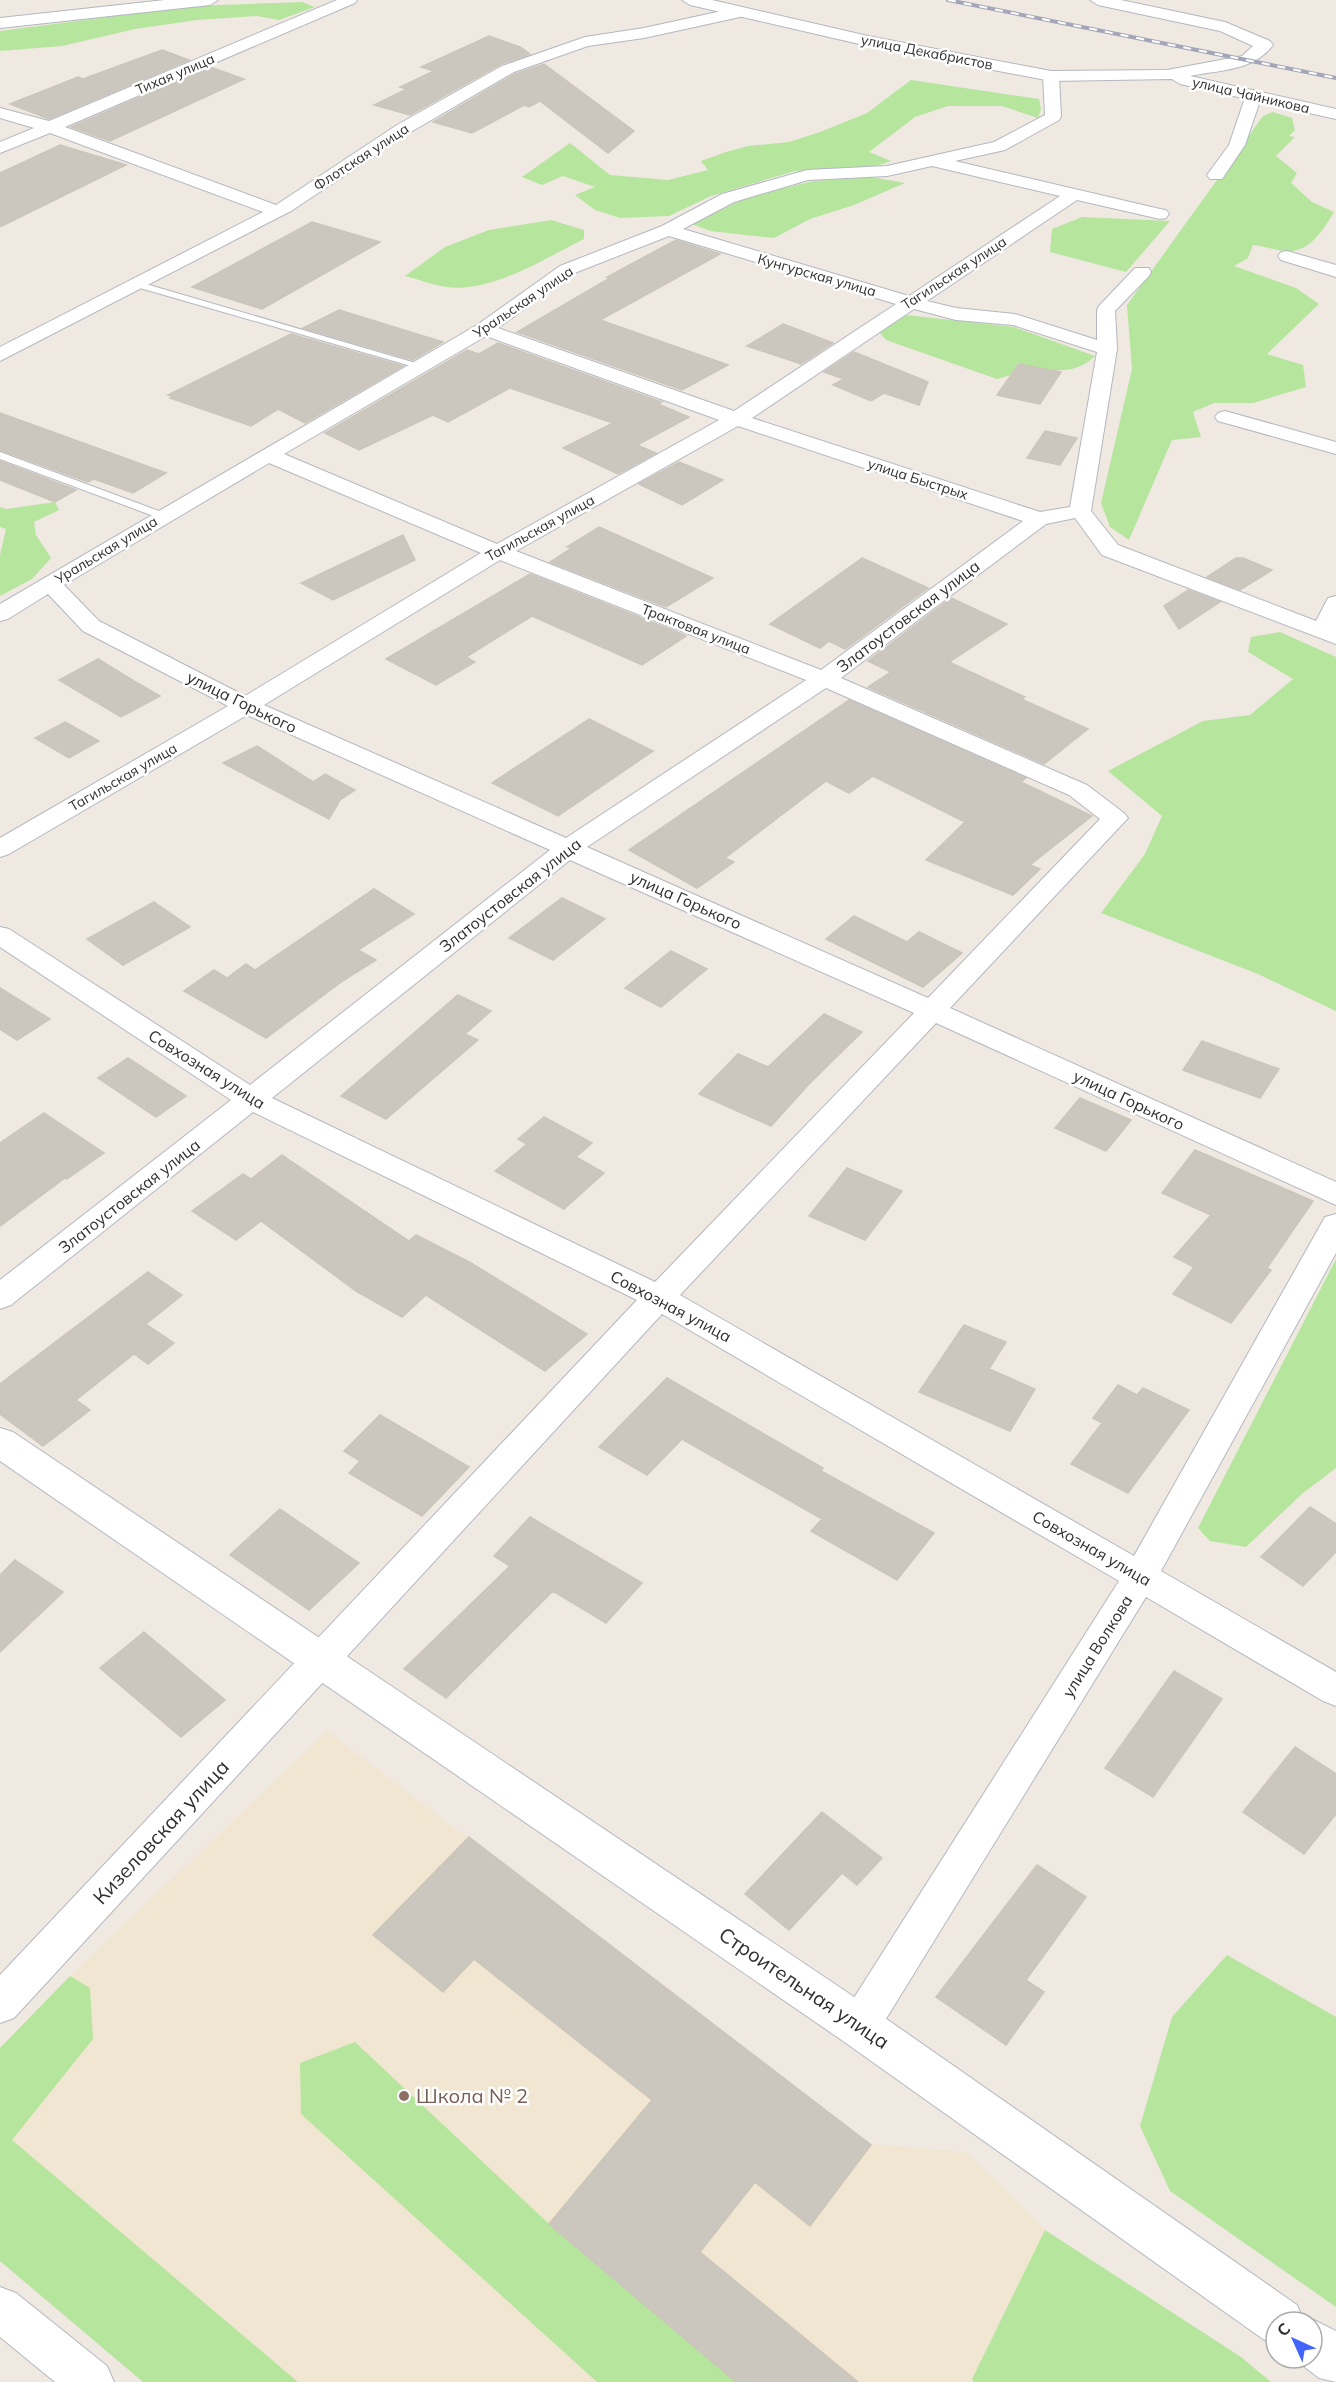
<svg xmlns="http://www.w3.org/2000/svg" width="1336" height="2382" font-family="Mulish,sans-serif">
<style>
.education{fill:#f0e6d1}
.green{fill:#b6e59e}
.building{fill:#cbc7bf;stroke:#cbc5ba;stroke-width:1.5}
.lines{fill:none;stroke-linecap:round;stroke-linejoin:round}
.lane-casing{stroke:#b4b7c1;stroke-width:2}
.street-casing{stroke:#b4b7c1;stroke-width:2}
.secondary-casing{stroke:#b4b7c1;stroke-width:2}
.lane{fill:#fff;fill-rule:evenodd}
.street{fill:#fff;fill-rule:evenodd}
.secondary{fill:#fff;fill-rule:evenodd}
.rail-casing{stroke:#a3a6b8;stroke-width:4}
.rail{stroke:#fff;stroke-width:2;stroke-dasharray:8;stroke-linecap:butt}
.education-dot{fill:#8d6e63;stroke:#fff;stroke-width:2}
.labels{text-anchor:middle;stroke-width:5;stroke-linejoin:round;paint-order:stroke}
.far-street-label{font-size:14px;fill:#2e2e2e;stroke:#fff}
.street-label{font-size:16px;fill:#2e2e2e;stroke:#fff}
.near-street-label{font-size:20px;fill:#2e2e2e;stroke:#fff}
.near-education-label{font-size:20px;fill:#785e54;stroke:#fff;text-anchor:start}
</style>
<rect width="100%" height="100%" fill="#efe9e1"/>
<path class="education" d="M327,1731L871,2144L966,2152L1045,2230L972,2379L974,2382H143L0,2261V2048L70,1976Z"/>
<path class="green" d="M302,2L315,7L279,20L257,16L197,20L135,29L62,46L0,51V31L192,6Z
M911,80L1039,99L1041,109L1038,118L1002,106H948L915,117L869,152L891,161L870,168L795,171L711,196L669,216L620,218L595,210L575,195L595,187L563,176L542,185L522,177L570,143L610,175L668,180L708,170L701,161L726,152L748,146L789,142L820,132L867,113Z
M1273,112L1292,118L1295,130L1289,136L1295,137L1276,156L1297,173L1291,183L1312,202L1334,212C1325,227 1312,249 1292,251C1280,252 1264,246 1253,245L1248,258L1234,266L1296,288L1319,304L1267,354L1303,365L1306,387L1253,403H1214L1193,412L1201,437L1172,440L1129,540L1110,527L1101,503L1132,369L1127,305L1263,116Z
M871,177L905,183L854,205L810,219L774,238L710,231L692,224L748,197L813,181Z
M1082,217L1170,221L1126,272L1050,252L1052,229Z
M551,220L584,230V239C543,259 493,293 446,287C432,285 418,279 405,276L445,247L489,230Z
M906,315L1014,327L1095,356C1073,378 1046,369 1018,364L1011,375L997,379L886,340L879,332Z
M55,502L59,510L34,522L36,535L51,558L32,579L0,596V555L6,529L0,527V507L6,509Z
M1280,632L1336,657V1011L1258,974L1101,913L1145,854L1162,816L1108,771L1203,721L1250,715L1293,679L1248,652L1251,637Z
M1336,1259V1468L1303,1493L1246,1547L1210,1541L1198,1528Z
M1227,1955L1336,2017V2307L1170,2191L1140,2126L1172,2017Z
M70,1976L90,1988L93,2039L12,2140L298,2382H143L0,2261V2048Z
M355,2042L549,2224L736,2382H597L301,2114L300,2063Z
M1045,2230L1241,2357L1271,2382H974L972,2379Z"/>
<path class="building" d="M489,36L520,47L530,54L501,64L410,115L374,105L407,89L400,87L434,71L421,67Z
M162,50L189,60L49,119L10,104L78,77L83,79Z
M544,64L634,131L608,153L540,101L529,107L524,105L472,133L433,122L515,74Z
M210,67L244,79L110,141L71,127Z
M60,145L126,165L0,227V173Z
M312,222L380,242L262,309L192,287Z
M676,240L720,254L600,320L728,365L682,390L517,332L610,278L607,277Z
M339,310L443,342L413,360L303,328Z
M783,324L799,330L833,343L801,364L747,346Z
M291,334L403,366L305,423L278,409L251,426L170,398L172,396L168,395Z
M498,343L662,402L658,404L689,417L637,445L656,453L618,474L563,448L613,423L510,388L448,422L433,415L359,450L325,433L467,350L479,354Z
M854,352L928,382L919,405L884,393L871,401L833,385L844,379L824,372Z
M1019,364L1061,372L1040,404L997,395Z
M0,413L166,473L133,493L94,479L88,482L0,450Z
M1045,431L1077,438L1060,465L1027,458Z
M0,461L76,490L55,502L0,480Z
M679,462L723,480L682,505L639,484Z
M599,527L713,578L666,607L550,562L572,548L567,547Z
M403,535L415,560L333,600L301,583Z
M862,558L928,588L845,649L829,641L820,648L770,624Z
M1236,558H1243L1272,570L1240,590L1207,577Z
M530,574L682,634L686,636L642,665L532,616L466,657L475,662L436,685L386,659Z
M1188,590L1220,602L1179,629L1164,606Z
M951,598L1007,624L949,662L1025,697L1021,699L1088,729L1044,764L868,687L891,672L868,661Z
M98,659L134,681L160,696L121,717L59,680Z
M849,700L1026,778L1021,782L1092,816L1030,865L1040,869L1013,895L926,860L965,822L873,776L849,793L826,781L725,858L734,862L697,888L629,850Z
M589,719L653,751L558,816L492,783Z
M65,722L99,741L69,758L35,738Z
M257,746L313,782L325,774L355,790L340,800L329,819L223,763Z
M374,889L414,914L358,950L376,960L344,980L266,1038L184,991L214,970L227,978L246,964L255,970Z
M562,898L605,919L553,960L509,938Z
M154,902L190,927L123,965L87,939Z
M854,916L907,942L919,932L962,953L923,987L826,939Z
M671,951L707,969L661,1007L625,988Z
M0,988L50,1019L17,1040L0,1029Z
M458,995L491,1011L465,1034L478,1040L386,1119L341,1096Z
M824,1014L862,1032L810,1083L771,1126L699,1094L738,1054L768,1067Z
M1202,1041L1279,1069L1260,1098L1183,1070Z
M128,1058L186,1096L156,1117L98,1078Z
M1080,1098L1131,1120L1106,1151L1055,1128Z
M44,1113L104,1153L67,1179L65,1178L0,1226V1143Z
M544,1117L592,1143L576,1157L604,1173L564,1209L495,1171L527,1144L518,1139Z
M1195,1150L1313,1201L1267,1268L1271,1270L1231,1323L1173,1294L1194,1267L1174,1257L1211,1215L1162,1193Z
M282,1155L409,1241L416,1235L471,1263L587,1334L545,1371L426,1295L402,1317L356,1291L261,1221L236,1240L192,1211L243,1174L251,1179Z
M847,1168L902,1191L865,1240L809,1216Z
M148,1272L182,1295L146,1324L174,1343L148,1364L134,1354L76,1400L90,1410L43,1446L0,1414V1384Z
M964,1325L1006,1342L989,1369L1035,1389L1010,1431L919,1392Z
M667,1378L823,1468L821,1471L934,1533L897,1580L811,1531L822,1519L682,1439L647,1475L599,1447Z
M1118,1385L1137,1395L1143,1388L1189,1410L1128,1493L1071,1464L1102,1423L1093,1418Z
M380,1415L469,1467L422,1516L349,1473L360,1461L344,1451Z
M1310,1507L1336,1524V1552L1303,1586L1261,1557Z
M280,1509L359,1563L309,1610L230,1555Z
M530,1517L642,1583L606,1623L553,1591L446,1698L404,1669L510,1566L494,1556Z
M15,1560L63,1592L0,1652V1575Z
M144,1632L225,1700L181,1737L100,1668Z
M1174,1671L1222,1699L1153,1797L1105,1768Z
M1295,1747L1336,1774V1814L1304,1854L1243,1812Z
M822,1812L882,1858L857,1885L842,1873L789,1930L745,1894Z
M469,1837L871,2145L810,2226L755,2182L700,2252L858,2382H736L549,2224L652,2100L474,1959L443,1992L373,1935Z
M1037,1865L1086,1897L1026,1980L1044,1992L1006,2045L936,1997Z"/>
<g class="lines">
<defs>
<path id="lane" d="M133,282H139L426,366L418,368L133,286Z
M0,452L167,514L168,516L163,519L159,518L0,459Z"/>
<path id="street" d="M337,0H357L355,3L65,127L276,205L397,125L502,66L585,37L644,28L740,7L748,12L740,17L644,38L588,46L514,72L409,133L291,211L0,361V347L263,212L50,133L0,153V142L34,128L0,118V108L49,121Z
M1051,71L1059,76L1061,117L1059,120L1005,150L955,161L1160,209L1166,210L1169,214L1166,218L1160,219L1077,200L927,301L956,308L1015,314L1097,340V310L1099,306L1135,268H1149L1151,272L1149,276L1115,311L1117,349L1091,511L1118,545L1316,621L1328,598L1336,596V644L1102,555L1075,518L1046,524L841,678L1087,785L1124,813L1128,818L950,1008L1336,1182V1205L936,1023L680,1295L1134,1556L1325,1217L1336,1214V1253L1161,1571L1336,1672V1706L1323,1701L1146,1597L873,2040L859,2045L845,2040L839,2026L845,2012L1119,1581L662,1314L14,2018L0,2023V1975L637,1300L253,1112L11,1305L0,1309V1280L231,1100L0,947V927L9,929L250,1085L550,850L247,715L9,854L0,857V838L228,706L83,631L48,594L8,619L0,621V604L477,325L560,266L662,226L722,194L807,170L887,166L994,142L1045,115L1043,76ZM932,166L1060,196L909,296L683,229L734,202L808,180L887,176ZM669,236L896,304L734,411L498,328L572,274ZM914,309L956,320L1013,325L1097,352L1070,507L1040,512L752,418ZM486,336L719,420L497,544L284,454ZM738,426L1023,521L821,670L516,551ZM269,463L481,553L245,696L99,621L64,585ZM500,560L806,680L566,838L264,705ZM826,688L1069,795L1100,819L928,998L587,847ZM570,860L914,1013L655,1282L272,1098Z
M1254,90L1262,95L1245,145L1222,179H1210L1207,175L1229,145L1246,95Z
M1287,251L1336,265V277L1281,260L1278,256L1281,252Z
M1225,411L1336,442V454L1218,421L1215,417L1218,413Z
M0,2287L16,2293L107,2366L114,2382H55L0,2337Z"/>
<path id="secondary" d="M165,0H218L210,5L0,28V18Z
M682,0H712L868,36L1051,71L1167,70L1242,56L1253,46L1220,31L1098,5L1090,0H1121L1225,22L1270,41L1273,45C1254,71 1220,70 1190,76L1336,109V119L1180,84L1172,79L1051,81L868,46L690,5Z
M0,1428L13,1432L875,2011L1297,2305L1304,2322H1276V2345L1263,2339L843,2041L0,1461Z
M1312,2319L1336,2331V2382L1319,2378L1293,2358H1312V2322H1306Z"/>
</defs>
<use href="#lane" class="lane-casing"/>
<use href="#street" class="street-casing"/>
<use href="#secondary" class="secondary-casing"/>
<use href="#lane" class="lane"/>
<use href="#street" class="street"/>
<use href="#secondary" class="secondary"/>
<defs>
<path id="rail" d="M948,0L1336,78"/>
</defs>
<use href="#rail" class="rail-casing"/>
<use href="#rail" class="rail"/>
</g>
<circle class="education-dot" cx="404" cy="2096" r="6"/>
<g class="labels">
<g class="far-street-label">
<text transform="translate(927 52) rotate(11)" y="5">улица Декабристов</text>
<text transform="translate(175 74) rotate(-23)" y="5">Тихая улица</text>
<text transform="translate(1251 95) rotate(13)" y="5">улица Чайникова</text>
<text transform="translate(361 157) rotate(-33)" y="5">Флотская улица</text>
<text transform="translate(954 273) rotate(-33)" y="5">Тагильская улица</text>
<text transform="translate(817 275) rotate(16)" y="5">Кунгурская улица</text>
<text transform="translate(523 302) rotate(-34)" y="5">Уральская улица</text>
<text transform="translate(918 479) rotate(18)" y="5">улица Быстрых</text>
<text transform="translate(540 528) rotate(-29)" y="5">Тагильская улица</text>
<text transform="translate(106 550) rotate(-31)" y="5">Уральская улица</text>
<text transform="translate(696 629) rotate(21)" y="5">Трактовая улица</text>
<text transform="translate(123 777) rotate(-30)" y="5">Тагильская улица</text>
</g>
<g class="street-label">
<text transform="translate(908 616) rotate(-37)" y="6">Златоустовская улица</text>
<text transform="translate(242 702) rotate(26)" y="6">улица Горького</text>
<text transform="translate(510 895) rotate(-38)" y="6">Златоустовская улица</text>
<text transform="translate(686 900) rotate(24)" y="6">улица Горького</text>
<text transform="translate(207 1069) rotate(32)" y="6">Совхозная улица</text>
<text transform="translate(1129 1100) rotate(25)" y="6">улица Горького</text>
<text transform="translate(129 1196) rotate(-38)" y="6">Златоустовская улица</text>
<text transform="translate(671 1306) rotate(28)" y="6">Совхозная улица</text>
<text transform="translate(1092 1548) rotate(30)" y="6">Совхозная улица</text>
<text transform="translate(1097 1646) rotate(-58)" y="6">улица Волкова</text>
</g>
<g class="near-street-label">
<text transform="translate(161 1832) rotate(-47)" y="7">Кизеловская улица</text>
<text transform="translate(804 1988) rotate(34)" y="7">Строительная улица</text>
</g>
<g class="near-education-label">
<text x="416" y="2103">Школа № 2</text>
</g>
</g>
<g transform="translate(1294 2340) rotate(315)"><circle r="28" fill="#ffffff" stroke="#ababab" stroke-width="1.5"/>
<path d="M0-4.5L10 22L0 15L-10 22Z" fill="#4264fb"/>
<text y="-9" font-size="16" font-weight="bold" text-anchor="middle" fill="#2e2e2e">С</text>
</g>
</svg>
